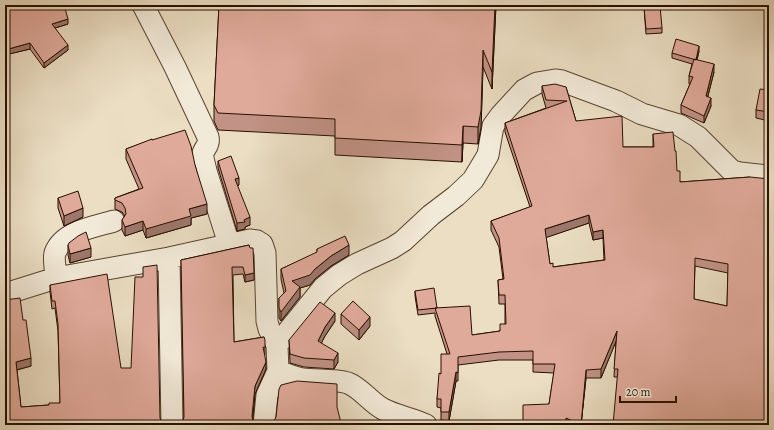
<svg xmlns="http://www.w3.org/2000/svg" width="774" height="430" font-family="Alegreya,serif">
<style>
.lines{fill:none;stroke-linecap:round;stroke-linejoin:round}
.minor-casing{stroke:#594331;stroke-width:23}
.minor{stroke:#f2ead8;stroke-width:21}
.wall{fill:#c19285;stroke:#280f00;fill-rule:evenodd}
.shaded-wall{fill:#9d776c;stroke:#280f00}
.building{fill:#e0aa9b;stroke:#280f00;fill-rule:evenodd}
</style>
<rect width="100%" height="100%" fill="#ebdec3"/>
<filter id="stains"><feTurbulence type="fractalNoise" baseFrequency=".005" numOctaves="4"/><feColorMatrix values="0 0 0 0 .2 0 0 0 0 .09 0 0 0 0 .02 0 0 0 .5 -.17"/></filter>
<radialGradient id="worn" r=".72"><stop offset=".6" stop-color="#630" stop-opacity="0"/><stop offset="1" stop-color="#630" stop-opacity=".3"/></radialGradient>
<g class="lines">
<defs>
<path id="minor" d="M143,5L175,67L208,137C210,145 205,147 203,153C202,158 205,165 206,171L229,244
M169,258L172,425
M56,278L169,258L250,240L257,241L262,244L265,253L267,321L269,329L277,345L278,371L267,395L264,425
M5,294L56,278C56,271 53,259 55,253C63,231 95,227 114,221
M277,345L323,288L339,275L357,264L392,248L403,241L431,215L456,196L473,180L488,155L493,126L501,115L524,90L537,83L555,80L562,81L616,101L642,114L679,125L698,137L732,171L740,173L769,176
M278,371C286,374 293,377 302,379C317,381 333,379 348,383C361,388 370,402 383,409C396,416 412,418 426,425"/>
</defs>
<use href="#minor" class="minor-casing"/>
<use href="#minor" class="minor"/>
</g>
<path class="wall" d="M5,5L68,24L55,28L68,50L44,68L30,49L5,55Z
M219,5H496L492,89L483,67L481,128L478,144L463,143L462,162L335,155V136L218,130L214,121V105Z
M644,7L662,28V33L646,34Z
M699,51L697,60L714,72L708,96L711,106L704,123L681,113V105L690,84H689V76L692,64L672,58V53Z
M542,86L566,87L576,121L623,147H653V134L677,171L680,182L750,177L769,425L617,377H614L616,341L601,378H586L581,425H523L549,404L554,373L533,372V360H499L458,365V381H456L449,421L441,420V408L437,407V399L441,374L447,354L435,316V313L418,315L415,296V291L472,335L500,331L505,324V304H499L498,280L503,279L499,247L491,230V221L530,207L505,132V123L546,108L542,94ZM589,223L593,240L603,238L604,260L553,267L550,264L546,237ZM695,266L728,273L727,306L694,299Z
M769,90V121L756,118V110Z
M769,135V164L765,163V154Z
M152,140L195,165L207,214L191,218V225L146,238L143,230L125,236L122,230V220L125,216L122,212L115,209V198L139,189L126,159V149Z
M218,161L239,185L237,186L250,225L245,227V229L237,231L218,168Z
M58,198L83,217L64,226L58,208Z
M68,245L91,257L70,263L68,255Z
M249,245L254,280L245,282L243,274L233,275L234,342L264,337L265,348V355H264L266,369L255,394L253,419V425H181L182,424L184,418L181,260Z
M317,249L349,255L331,266L315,279L310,285L300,288V297L281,321L279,318V298L284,293L281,279V269L317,253Z
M50,285L121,368L160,418L5,425V300L31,366L17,370L21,407L49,405L60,403L58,331L55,308L52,309L50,292Z
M341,314L370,326L359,340L341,324Z
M335,321L325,336L321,343L338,362L334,369L304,367L290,363L289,340Z"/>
<path class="shaded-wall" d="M495,5H496L492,89V72Z
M68,19V24L52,29V24Z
M30,43V49L5,55V50Z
M68,45V50L44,68V63Z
M699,46V51L696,65V60Z
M483,50V67L481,128L478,144V127Z
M714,64V72L706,103V96Z
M711,98V106L704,123V116Z
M463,126V143L462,162V145Z
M239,178V185L235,187V179Z
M207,204V214L191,218V225L146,238V229L189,209Z
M83,208V217L64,226V216Z
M589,215V223L545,238V229Z
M250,217V225L245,227V229L237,231V223Z
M143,221V230L125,236V227Z
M603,230V238L593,240V232Z
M349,245V255L331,266L315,279L310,285L300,288V297L281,321V312L292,281L315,269L331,256Z
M91,248V257L70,263V254Z
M254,273V280L245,282V275Z
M335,313V321L325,336L318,350V341L325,327Z
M370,317V326L359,340V330Z
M617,331V339L601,378V369Z
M338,353V362L334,369V360Z
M31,358V366L16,370V362Z
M266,362V369L255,394L252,424V416L255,386Z
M586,370V378L581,425Z
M456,372V381L449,421V412Z"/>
<path class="building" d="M5,5H64L68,19L52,24L68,45L44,63L30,43L5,50Z
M219,5H495L492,72L483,50L481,111L478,127L463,126L462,145L335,138V119L218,113L214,105Z
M660,6L662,28L646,29L644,7Z
M676,39L699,46L696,60L672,53Z
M694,59L714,64L706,96L711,98L704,116L681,105L693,77L689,76Z
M555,84L566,87L576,121L622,116L623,147H654L653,134L673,132L675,151H676L677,171H680V182L750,177L769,179V425H613L618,369H614L617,331L601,369L586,370L581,425L566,418V425H523V405L549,404L555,364H533V351L499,352L458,357V373L456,372L449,412H441V399H437L439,373L441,374V354H450L435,308L470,306L472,335L500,331V324H506L505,295H499L498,280L504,279L499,238L491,221L532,206L505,123L567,101L546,100L542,86ZM589,215L593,232L603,230L605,260L553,267V263L550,264L545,229ZM695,258L728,264L727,306L694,299Z
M760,89L769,90V112L756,110Z
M185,130L191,146L195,165L207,204L189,209L191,216L146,229L143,221L125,227L122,220L126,214L125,208L122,203L115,200V198L143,188L126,149L152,139V140Z
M769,135V156L765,154Z
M231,156L239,178L235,179L250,217L244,220L245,222L237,223L218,161Z
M78,191L83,208L64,216L58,198Z
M86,232L91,248L70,254L68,245L69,243L78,236Z
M345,236L349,245L331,256L315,269L310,275L292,281L300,287L281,312L279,308V298L286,291L281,269L317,252V249Z
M249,245L250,248H253L254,273L245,275L243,267H232L234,342L264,337L265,340V348L263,347L266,362L255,386L252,416L253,422L233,424V425H181L182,424L184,417L181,260Z
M157,265L160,418L162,423L163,425H5V300L20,298L23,320H26L31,358L16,362L21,407L49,405V403H60L58,324L55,301H52L50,285L107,274L121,368H131L135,277H143V267Z
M434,288L437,308L418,310L415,291Z
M353,301L370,317L359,330L341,314Z
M320,302L335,313L325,327L318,341L338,353L334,360L304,358L290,354L289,340Z
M297,381L337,384V407L341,423L344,422L345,425H270L273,423L276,417L279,389L281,385Z"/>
<rect width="774" height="430" fill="none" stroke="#ebdec3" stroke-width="20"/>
<rect x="6" y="6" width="762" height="418" fill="none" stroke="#280f00" stroke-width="2"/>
<rect x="10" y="10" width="754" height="410" fill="none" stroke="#280f00"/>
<path d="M620 396v6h56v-6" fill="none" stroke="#280f00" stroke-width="2"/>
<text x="626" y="396" font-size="12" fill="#280f00" stroke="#f2ead8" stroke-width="3" paint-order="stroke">20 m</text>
<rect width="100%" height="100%" filter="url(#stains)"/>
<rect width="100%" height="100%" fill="url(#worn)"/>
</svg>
